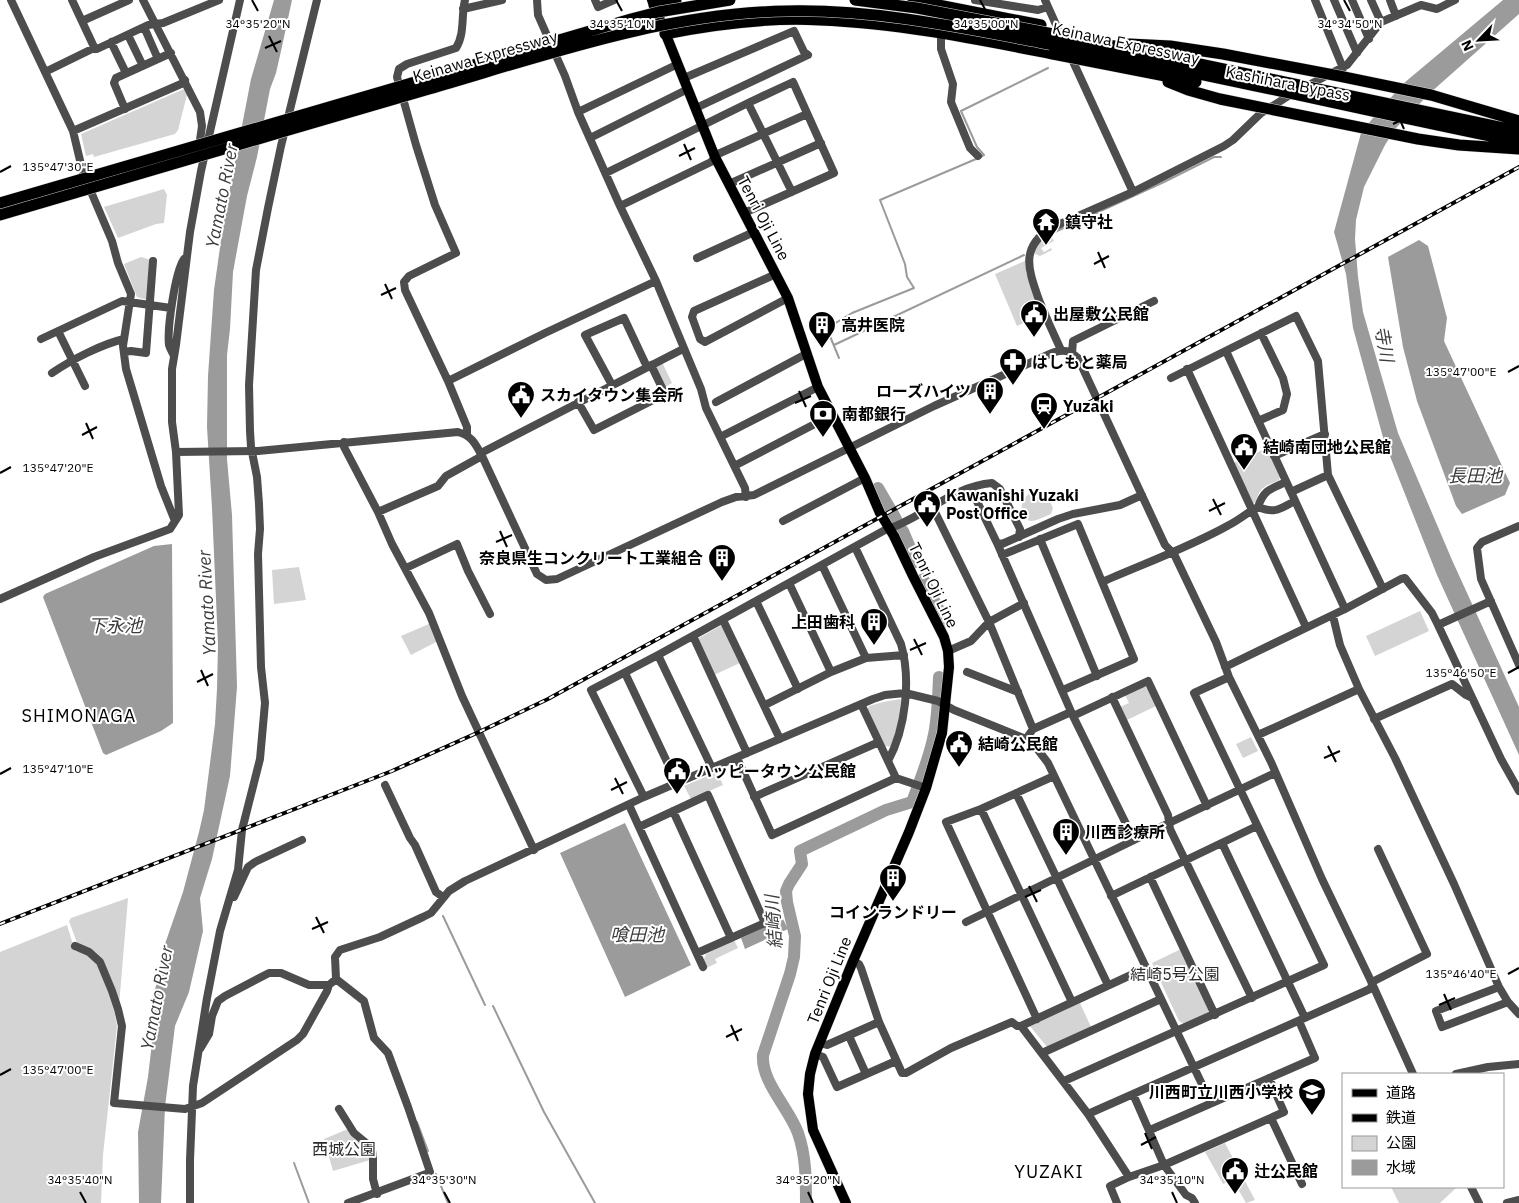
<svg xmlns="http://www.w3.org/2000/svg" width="1519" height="1203" font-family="'IBM Plex Sans','Noto Sans JP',sans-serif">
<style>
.green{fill:#d4d4d4}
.water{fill:#9b9b9b}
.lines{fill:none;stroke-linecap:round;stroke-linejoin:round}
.stream{stroke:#9b9b9b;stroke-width:2}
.river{stroke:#9b9b9b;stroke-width:12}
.major-casing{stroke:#dbdbdb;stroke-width:11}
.highway-casing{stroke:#dbdbdb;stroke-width:12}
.minor{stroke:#4d4d4d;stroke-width:8}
.major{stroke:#000;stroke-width:10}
.highway{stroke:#000;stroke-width:11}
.rail-casing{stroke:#000;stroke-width:4}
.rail{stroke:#fff;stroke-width:2;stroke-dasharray:5.5;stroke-linecap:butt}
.highway-bridge-casing{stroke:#dbdbdb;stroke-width:12;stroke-linecap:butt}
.highway-bridge{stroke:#000;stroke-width:11}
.ticks{fill:none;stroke:#000;stroke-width:2}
.labels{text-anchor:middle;stroke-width:4;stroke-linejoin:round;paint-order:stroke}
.street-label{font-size:16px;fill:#000;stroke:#fff}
.poi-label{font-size:16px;font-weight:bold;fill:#000;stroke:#fff;text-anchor:start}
.park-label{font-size:16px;fill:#2b2b2b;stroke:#fff}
.water-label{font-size:18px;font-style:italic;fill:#3c3c3c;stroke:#fff}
.neighbourhood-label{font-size:18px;letter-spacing:1px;fill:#000;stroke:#fff}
.ticks-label{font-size:12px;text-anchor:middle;fill:#000;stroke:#fff;stroke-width:4;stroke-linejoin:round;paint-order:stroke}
</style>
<rect width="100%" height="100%" fill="#fff"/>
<path class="green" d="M184,89L187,95L178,130L175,134L94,157L93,154L86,156L81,134Z
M164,189L167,195L164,223L156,224L118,238L104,207Z
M1041,236L1043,240L1051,236L1054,241L1041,248L1044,252L1051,248L1052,250L1040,256L1033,253Z
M141,257L151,260L147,300L137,297L124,264Z
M1027,260L1026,272L1042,315L1017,326L995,274Z
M662,362L672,383L665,387L656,370V365Z
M1267,448L1280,477L1279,480C1266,486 1259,487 1256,502L1252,504L1234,463Z
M1036,490L1045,491L1053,508L1051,514C1046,516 1037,521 1031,521C1017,520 1018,496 1036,490Z
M299,567L306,600L274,604L272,570Z
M1420,611L1429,631L1375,656L1366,636Z
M431,623L438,641L411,655L401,636Z
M722,625L740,663L714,675L698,642L699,638Z
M1143,686L1148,688L1156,706L1127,720L1120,707L1129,703L1125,695Z
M900,699L901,701L898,724L892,747L885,746L867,709L869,706L883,702Z
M1251,737L1258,751L1243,758L1236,744Z
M717,772L723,785L691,799L684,786Z
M128,898L119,1006L103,961L77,943L69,921L71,918Z
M67,925L75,951L88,954L100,968L112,1000L117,1026L103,1155L101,1203H0V952Z
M734,940L738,948L715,959L717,963L706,968L703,962L706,954Z
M1181,949L1209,1008L1208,1014L1184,1024L1179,1021L1152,963Z
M1080,1003L1091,1027L1047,1047L1030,1026Z
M348,1129L370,1150V1160L333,1171L324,1139Z
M1225,1143L1255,1200L1246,1203L1233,1180L1223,1184L1205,1152Z
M1391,1187H1457L1440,1203H1399Z"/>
<path class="water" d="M274,0H292L281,51L276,73L270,89L257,157L247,196L233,272L230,329L227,355V459L232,515L237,687L230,776L212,859L200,898L203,931L189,992L175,1026L165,1107L161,1203H139L138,1132L148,1077L154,1025V995L165,944L183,892L199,832L204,810L215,724L217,689L218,645L212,508L207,427L208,376L214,290L224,219L251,79Z
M1503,0H1519V14L1430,93L1395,129L1385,145L1364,187L1356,220L1355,239L1358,277L1363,312L1398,433L1452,560L1519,707V755L1437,575L1384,441L1353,328L1346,274L1334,232L1361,133L1377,113L1404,83Z
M1419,240L1428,246L1447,318L1444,341L1510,483L1505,495L1462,514L1456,506L1417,401L1403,347L1388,257Z
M172,544L173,723L161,731L106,755L103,753L43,597L45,594L154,546Z
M625,823L691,965L625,997L560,853Z
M783,919L788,929L745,949L741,938Z"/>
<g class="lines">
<path class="stream" d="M980,157L984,155L977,147L961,111L1048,68
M1046,236L1164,182L1214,157H1221
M810,323L816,335L852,313L914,288L907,277L905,264L880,200L976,159
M827,329L839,358
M834,345L1024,255
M443,916L485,1005
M493,1006L544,1112L595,1203
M417,1122L428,1151
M294,1163L309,1203
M436,1174L448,1203"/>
<path class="river" d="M878,488L896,519
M903,531L916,562
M923,579L945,622
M806,1203C806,1179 806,1156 798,1133C789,1108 761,1082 763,1055L790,974L794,957L795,936L787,902L786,891L789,884L802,864L800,851L886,810L912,802C920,781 928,761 933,739C938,719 938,697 939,677"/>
<defs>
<path id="major" d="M652,0L715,157L788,298L818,387L865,478L880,513L894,536L913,576L944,637L948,651L949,667L942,733L926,788L909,832L853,961L815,1054L810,1074L808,1094L813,1130L846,1203"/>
<path id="highway" d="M913,0L1041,25
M654,5L676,0
M665,34C716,24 768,17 820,20C898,23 976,39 1053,54"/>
</defs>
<use href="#major" class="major-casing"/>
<use href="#highway" class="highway-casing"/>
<path class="minor" d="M11,0L73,131L83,173L112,241L118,263L131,294L123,346L126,369L161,486L175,521
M72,0L95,49
M143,0L200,112L202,126L199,147
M465,0C461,16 465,34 456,48L407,64L399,69L397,77L416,145L435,205L456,253L409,276L404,282L405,290L448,381L467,427V435
M537,0L538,15L565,76L578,112L620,206L656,281L701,389L706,408L745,488L746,497
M595,0L598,7L614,0
M975,0L1038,10L1048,7
M1045,0L1062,38
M1315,0L1343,68
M1334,0L1357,53
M1352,0L1369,39
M1371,0L1381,22
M1390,0L1396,16
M463,9L502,0
M82,21L129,0
M144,27L158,59
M941,34V49L953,84L951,102L970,148L978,156
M128,35L143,66
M111,42L126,73
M1070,55L1133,192
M45,72L92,49H97L148,25L163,23L219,0
M684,78L794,31L804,52L808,55L696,108
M1305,87L1347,65L1381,22L1421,5L1437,9L1455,0
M748,103L792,192
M125,109L114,83L116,78L171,53
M578,112L678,64
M73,131L181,84L185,80
M590,138L688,89
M606,173L748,103L793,82L834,173L744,213
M729,184L821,143
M620,206L711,162L718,154L807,114
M697,258L754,232
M776,274L694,311L692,317L700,339L705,342L788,298
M58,331L85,386
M41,339L122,301L171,308
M1061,350C1053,333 1046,317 1039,300C1029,271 1019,248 1051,228L1133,192L1224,146L1233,140L1260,114L1293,93
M1226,351L1345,609
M124,352L131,351L146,353L153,261
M1072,353L1073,341L1154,301
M174,356C173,353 170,349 169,345C167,329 175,272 184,259
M1187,369L1306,627
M52,373C71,360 102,344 124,339
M1171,378L1296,316L1318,361L1328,475L1383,589
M448,381L545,333L656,281
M612,385L585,335L624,318L647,367
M578,402L594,430L665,394L651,365
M716,402L806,354
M1258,421L1283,410L1287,394L1283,378L1261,333
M724,435L818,387
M344,442V447L378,512L392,544L429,613L462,696L534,850
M176,452L258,451L458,432C472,436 475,443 482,456L537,574L546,580L557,579L722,502L736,497L754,495L934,406L1052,353C1062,349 1070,350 1078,358L1165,545L1174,554L1216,642L1229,677L1271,762L1322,879L1370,979L1413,1074
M481,453L683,349
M1274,456L1325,434
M738,464L832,415
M1286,482C1271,489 1264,489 1258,507C1276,514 1279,509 1295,501
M967,490L972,491L997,543L1002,544L1058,519L1073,514L1120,505L1142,495
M1291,492L1328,475
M932,506L989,622L1033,729L1026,739
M378,512L438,486L446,476L482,456
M783,521L865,478
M1519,526L1482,542L1477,548L1481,579L1519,665
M1040,539L1097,676
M997,543L1073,716L1134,840
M855,547L901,644C911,679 906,728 888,761
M1002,555L1078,524L1134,659L1063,690
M822,565L866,658
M406,568L457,544L468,571L490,614
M1102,582C1143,564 1190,547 1229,525C1239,520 1248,512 1258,507
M789,583L831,672
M0,599L94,557L170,529L179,515L176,452L172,422V369L176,345L190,232L201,171L240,0
M756,601L798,689
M1333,616L1340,645L1359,689L1395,758L1454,884L1499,987L1508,1002L1519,1014
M723,620L780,739
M1438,625L1491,601
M693,636L747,753
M948,651L971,641L989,622L1024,603
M658,655L712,768
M1225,667L1345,609L1401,579L1405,578L1432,613L1438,625L1501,759L1519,791
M967,672L1018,692
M625,673L677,783
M1112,697L1168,815L1170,829L1252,998
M861,704L896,778L926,788
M765,705L831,672L866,658L904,655
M1073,716L1148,681L1207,806
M1374,719L1452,684L1466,695L1472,698
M1033,729L1071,712
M1258,735L1359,689
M737,758L772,835L896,778
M385,785L410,838L415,845L436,892L443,897
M1016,793L1108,985
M644,797L591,690L658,655L885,530C922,519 952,486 992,483L1000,489L1020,529L1019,537
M754,797L879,742
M629,805L703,967
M981,809L1072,1002
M673,811L731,938
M639,827L708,795L765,923L697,953
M1222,843L1305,1018
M1150,877L1215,1015
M1111,896L1257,826
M234,897L248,867L255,862L302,840
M966,922L1169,823L1275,773
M75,946L89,952L100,962L112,991L118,1009L122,1026L114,1103L185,1109L202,1103L297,1040L303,1034L327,991L329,985L336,979
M853,961L859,964L861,968L879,1022L902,1073H906L951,1048L1012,1022L1017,1026H1021L1088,1114L1129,1177
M1499,987L1436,1011L1442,1027L1508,1002
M1037,1019L946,822L981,809L1054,776
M1021,1026L1146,968
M849,1036L866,1074
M820,1043L827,1045L879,1022
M200,1049L209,1034L212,1016L218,1001L225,996L269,973H281L309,985H329
M1042,1053L1161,999
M815,1054L823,1057L837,1087L896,1061
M1456,1074L1488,1067L1519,1064
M1064,1081L1324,965L1194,693L1229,677
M1133,1094L1164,1165L1186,1195L1192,1198L1195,1203
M339,1109L354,1133L371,1147L373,1154V1179L377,1194
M1088,1114L1370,989L1374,981L1427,954L1378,849
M1271,1118L1302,1184
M1150,1130L1315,1058L1299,1021
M1471,1187L1479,1203
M190,1203V1160L193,1086L207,998L220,931L238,870L242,830L260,759L265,703L261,667L258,554L260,529L259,504L257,477L251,447L250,431L249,385L256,270L268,208L281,146L317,0
M348,1203L426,1174L430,1172L408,1107L388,1053L374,1038L364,1001L336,979L335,957L340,950L380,937L423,917L431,913L449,891L465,881L644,797L873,699L885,695L905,693L938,701L954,710L1026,739L1035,746L1048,763L1211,1103
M1117,1203L1110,1186L1129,1177L1164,1165L1284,1112L1269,1078
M1507,1203L1519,1200"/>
<use href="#major" class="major"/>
<use href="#highway" class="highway"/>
<defs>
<path id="rail" d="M0,924L392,771L479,732L548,699L1519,167"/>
</defs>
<use href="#rail" class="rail-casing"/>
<use href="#rail" class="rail"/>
<defs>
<path id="highway-bridge" d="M855,0L917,8L1090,41L1519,131
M1129,44L1170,46L1223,54L1339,76L1431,95L1519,121
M1053,54L1196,82
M1168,82L1188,90L1220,99L1418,139L1459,145L1519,149
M0,203L631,19L658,12L730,0
M0,215C143,172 286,131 429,89C546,55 664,13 787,11C873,9 959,27 1043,43C1203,72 1360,110 1519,142"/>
</defs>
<use href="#highway-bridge" class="highway-bridge-casing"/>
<use href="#highway-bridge" class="highway-bridge"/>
</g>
<path class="ticks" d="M252,0L258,11M616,0L622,11M980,0L986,11M1344,0L1350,11M269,36L277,52M265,48L281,41M1397,113L1404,129M1393,124L1408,117M684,144L691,160M679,156L695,148M0,172L11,166M1098,252L1105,268M1094,264L1109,256M385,284L392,299M381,295L396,288M1508,372L1519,366M799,391L806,407M795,403L811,396M86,423L93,439M82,435L97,427M0,473L11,467M1213,499L1221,515M1209,511L1225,503M500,531L507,547M496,542L512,535M914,639L922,655M910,650L926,643M201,670L208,686M1508,673L1519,667M197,682L213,674M1328,746L1336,762M1324,758L1340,751M0,774L11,768M615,778L623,794M611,790L627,782M1029,886L1037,902M1025,897L1041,890M316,917L324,933M312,929L328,922M1508,974L1519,968M1444,994L1451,1010M1439,1005L1455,998M731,1025L738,1041M726,1037L742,1029M0,1075L11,1069M1145,1133L1152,1149M1141,1145L1156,1137M80,1192L86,1203M444,1192L450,1203M808,1192L813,1203M1172,1192L1177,1203"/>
<defs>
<symbol id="temple-pin" viewBox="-11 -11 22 30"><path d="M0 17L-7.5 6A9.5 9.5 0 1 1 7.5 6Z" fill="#000" stroke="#fff"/><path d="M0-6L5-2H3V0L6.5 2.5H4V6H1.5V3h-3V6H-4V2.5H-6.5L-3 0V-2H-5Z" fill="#fff"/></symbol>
<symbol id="civic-pin" viewBox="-11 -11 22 30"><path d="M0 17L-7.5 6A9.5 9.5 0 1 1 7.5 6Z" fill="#000" stroke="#fff"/><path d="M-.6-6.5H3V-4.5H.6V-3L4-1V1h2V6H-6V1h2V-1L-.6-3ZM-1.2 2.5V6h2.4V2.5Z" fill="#fff"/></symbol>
<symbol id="building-pin" viewBox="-11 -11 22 30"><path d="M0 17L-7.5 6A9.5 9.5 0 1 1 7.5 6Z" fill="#000" stroke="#fff"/><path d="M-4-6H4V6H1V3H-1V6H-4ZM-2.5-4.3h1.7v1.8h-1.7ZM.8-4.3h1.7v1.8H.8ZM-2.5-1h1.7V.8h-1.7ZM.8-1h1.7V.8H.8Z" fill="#fff"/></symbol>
<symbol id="pharmacy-pin" viewBox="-11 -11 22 30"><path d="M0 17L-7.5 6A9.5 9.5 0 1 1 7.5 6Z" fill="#000" stroke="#fff"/><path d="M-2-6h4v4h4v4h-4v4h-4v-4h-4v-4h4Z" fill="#fff"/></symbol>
<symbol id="station-pin" viewBox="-11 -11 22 30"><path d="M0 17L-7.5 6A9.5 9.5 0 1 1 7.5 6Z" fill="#000" stroke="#fff"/><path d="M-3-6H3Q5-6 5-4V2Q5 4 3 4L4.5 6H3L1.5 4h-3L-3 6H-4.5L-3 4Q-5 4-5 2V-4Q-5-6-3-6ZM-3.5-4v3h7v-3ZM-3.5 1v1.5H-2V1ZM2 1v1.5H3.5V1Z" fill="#fff"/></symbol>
<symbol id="bank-pin" viewBox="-11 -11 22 30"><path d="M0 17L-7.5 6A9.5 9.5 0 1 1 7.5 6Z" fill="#000" stroke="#fff"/><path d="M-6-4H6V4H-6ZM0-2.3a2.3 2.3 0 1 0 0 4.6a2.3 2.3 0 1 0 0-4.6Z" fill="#fff"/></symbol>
<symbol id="school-pin" viewBox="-11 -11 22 30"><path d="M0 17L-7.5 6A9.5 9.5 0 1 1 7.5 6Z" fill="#000" stroke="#fff"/><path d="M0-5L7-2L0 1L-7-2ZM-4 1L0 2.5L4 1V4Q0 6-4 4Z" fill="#fff"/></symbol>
</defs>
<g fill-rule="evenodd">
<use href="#temple-pin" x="1030" y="206" width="32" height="43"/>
<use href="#civic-pin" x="1018" y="298" width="32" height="43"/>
<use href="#building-pin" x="806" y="309" width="32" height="43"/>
<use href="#pharmacy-pin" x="997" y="346" width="32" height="43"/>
<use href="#building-pin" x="974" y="375" width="32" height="43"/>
<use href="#civic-pin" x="505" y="379" width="32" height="43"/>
<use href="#station-pin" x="1028" y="390" width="32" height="43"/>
<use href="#bank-pin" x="807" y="398" width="32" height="43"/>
<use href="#civic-pin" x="1228" y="431" width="32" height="43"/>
<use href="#civic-pin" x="911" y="488" width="32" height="43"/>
<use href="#building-pin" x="706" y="542" width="32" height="43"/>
<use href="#building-pin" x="858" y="606" width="32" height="43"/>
<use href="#civic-pin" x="943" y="728" width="32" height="43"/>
<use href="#civic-pin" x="661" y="755" width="32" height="43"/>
<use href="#building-pin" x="1050" y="816" width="32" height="43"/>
<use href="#building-pin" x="877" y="862" width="32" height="43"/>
<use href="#school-pin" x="1296" y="1076" width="32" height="43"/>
<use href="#civic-pin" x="1219" y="1155" width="32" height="43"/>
</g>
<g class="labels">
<g class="street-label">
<text transform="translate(1126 43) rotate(12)" y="6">Keinawa Expressway</text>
<text transform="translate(485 56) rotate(-16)" y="6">Keinawa Expressway</text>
<text transform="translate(1288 83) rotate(11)" y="6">Kashihara Bypass</text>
<text transform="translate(764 218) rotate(62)" y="6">Tenri Oji Line</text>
<text transform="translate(934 585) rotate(64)" y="6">Tenri Oji Line</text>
<text transform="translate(829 980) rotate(-68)" y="6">Tenri Oji Line</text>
</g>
<g class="poi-label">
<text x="1065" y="228">鎮守社</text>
<text x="1053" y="320">出屋敷公民館</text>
<text x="841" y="331">高井医院</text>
<text x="1032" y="368">はしもと薬局</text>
<text x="971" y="397" text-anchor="end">ローズハイツ</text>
<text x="540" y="401">スカイタウン集会所</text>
<text x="1063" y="412">Yuzaki</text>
<text x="842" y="420">南都銀行</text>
<text x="1263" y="453">結崎南団地公民館</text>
<text x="946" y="501">Kawanishi Yuzaki<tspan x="946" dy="18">Post Office</tspan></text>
<text x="703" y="564" text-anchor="end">奈良県生コンクリート工業組合</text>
<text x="855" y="628" text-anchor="end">上田歯科</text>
<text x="978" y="750">結崎公民館</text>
<text x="696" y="777">ハッピータウン公民館</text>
<text x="1085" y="838">川西診療所</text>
<text x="893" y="918" text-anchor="middle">コインランドリー</text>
<text x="1293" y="1098" text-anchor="end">川西町立川西小学校</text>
<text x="1254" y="1177">辻公民館</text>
</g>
<g class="park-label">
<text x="1175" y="980">結崎5号公園</text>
<text x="344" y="1155">西城公園</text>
</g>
<g class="water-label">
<text transform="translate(222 196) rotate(-79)" y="6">Yamato River</text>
<text transform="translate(1384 344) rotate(80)" y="6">寺川</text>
<text x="1475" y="482">長田池</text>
<text transform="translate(207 603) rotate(-93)" y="6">Yamato River</text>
<text x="115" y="632">下永池</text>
<text transform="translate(774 922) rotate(-94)" y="6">結崎川</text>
<text x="637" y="941">喰田池</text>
<text transform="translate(157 998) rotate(-79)" y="6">Yamato River</text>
</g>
<g class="neighbourhood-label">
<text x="79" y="722">SHIMONAGA</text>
<text x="1049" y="1178">YUZAKI</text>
</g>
</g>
<g class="ticks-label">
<text x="258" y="28">34°35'20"N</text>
<text x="986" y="28">34°35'00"N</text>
<text x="1350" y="28">34°34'50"N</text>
<text x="622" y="28">34°35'10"N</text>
<text x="58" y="171">135°47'30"E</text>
<text x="1461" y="376">135°47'00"E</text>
<text x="58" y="472">135°47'20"E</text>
<text x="1461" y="677">135°46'50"E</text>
<text x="58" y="773">135°47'10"E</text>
<text x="1461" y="978">135°46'40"E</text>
<text x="58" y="1074">135°47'00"E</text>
<text x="80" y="1184">34°35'40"N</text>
<text x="444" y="1184">34°35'30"N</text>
<text x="808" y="1184">34°35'20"N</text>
<text x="1172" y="1184">34°35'10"N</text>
</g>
<rect x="1342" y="1073" width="162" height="115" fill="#ffffff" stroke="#999999"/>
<rect x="1352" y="1089" width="25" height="8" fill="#000000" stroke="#999999"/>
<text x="1386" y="1098" font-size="15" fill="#000000">道路</text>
<rect x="1352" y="1114" width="25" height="8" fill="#000000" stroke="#999999"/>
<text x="1386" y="1123" font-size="15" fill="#000000">鉄道</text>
<rect x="1352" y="1136" width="25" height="15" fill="#d4d4d4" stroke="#999999"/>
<text x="1386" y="1148" font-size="15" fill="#000000">公園</text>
<rect x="1352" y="1160" width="25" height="15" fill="#9b9b9b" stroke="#999999"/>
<text x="1386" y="1173" font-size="15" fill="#000000">水域</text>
<g transform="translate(1479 40) rotate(245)" stroke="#ffffff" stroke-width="4" paint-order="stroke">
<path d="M0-4L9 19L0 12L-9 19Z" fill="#000000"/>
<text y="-8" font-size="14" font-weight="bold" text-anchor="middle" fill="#000000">N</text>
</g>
</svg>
